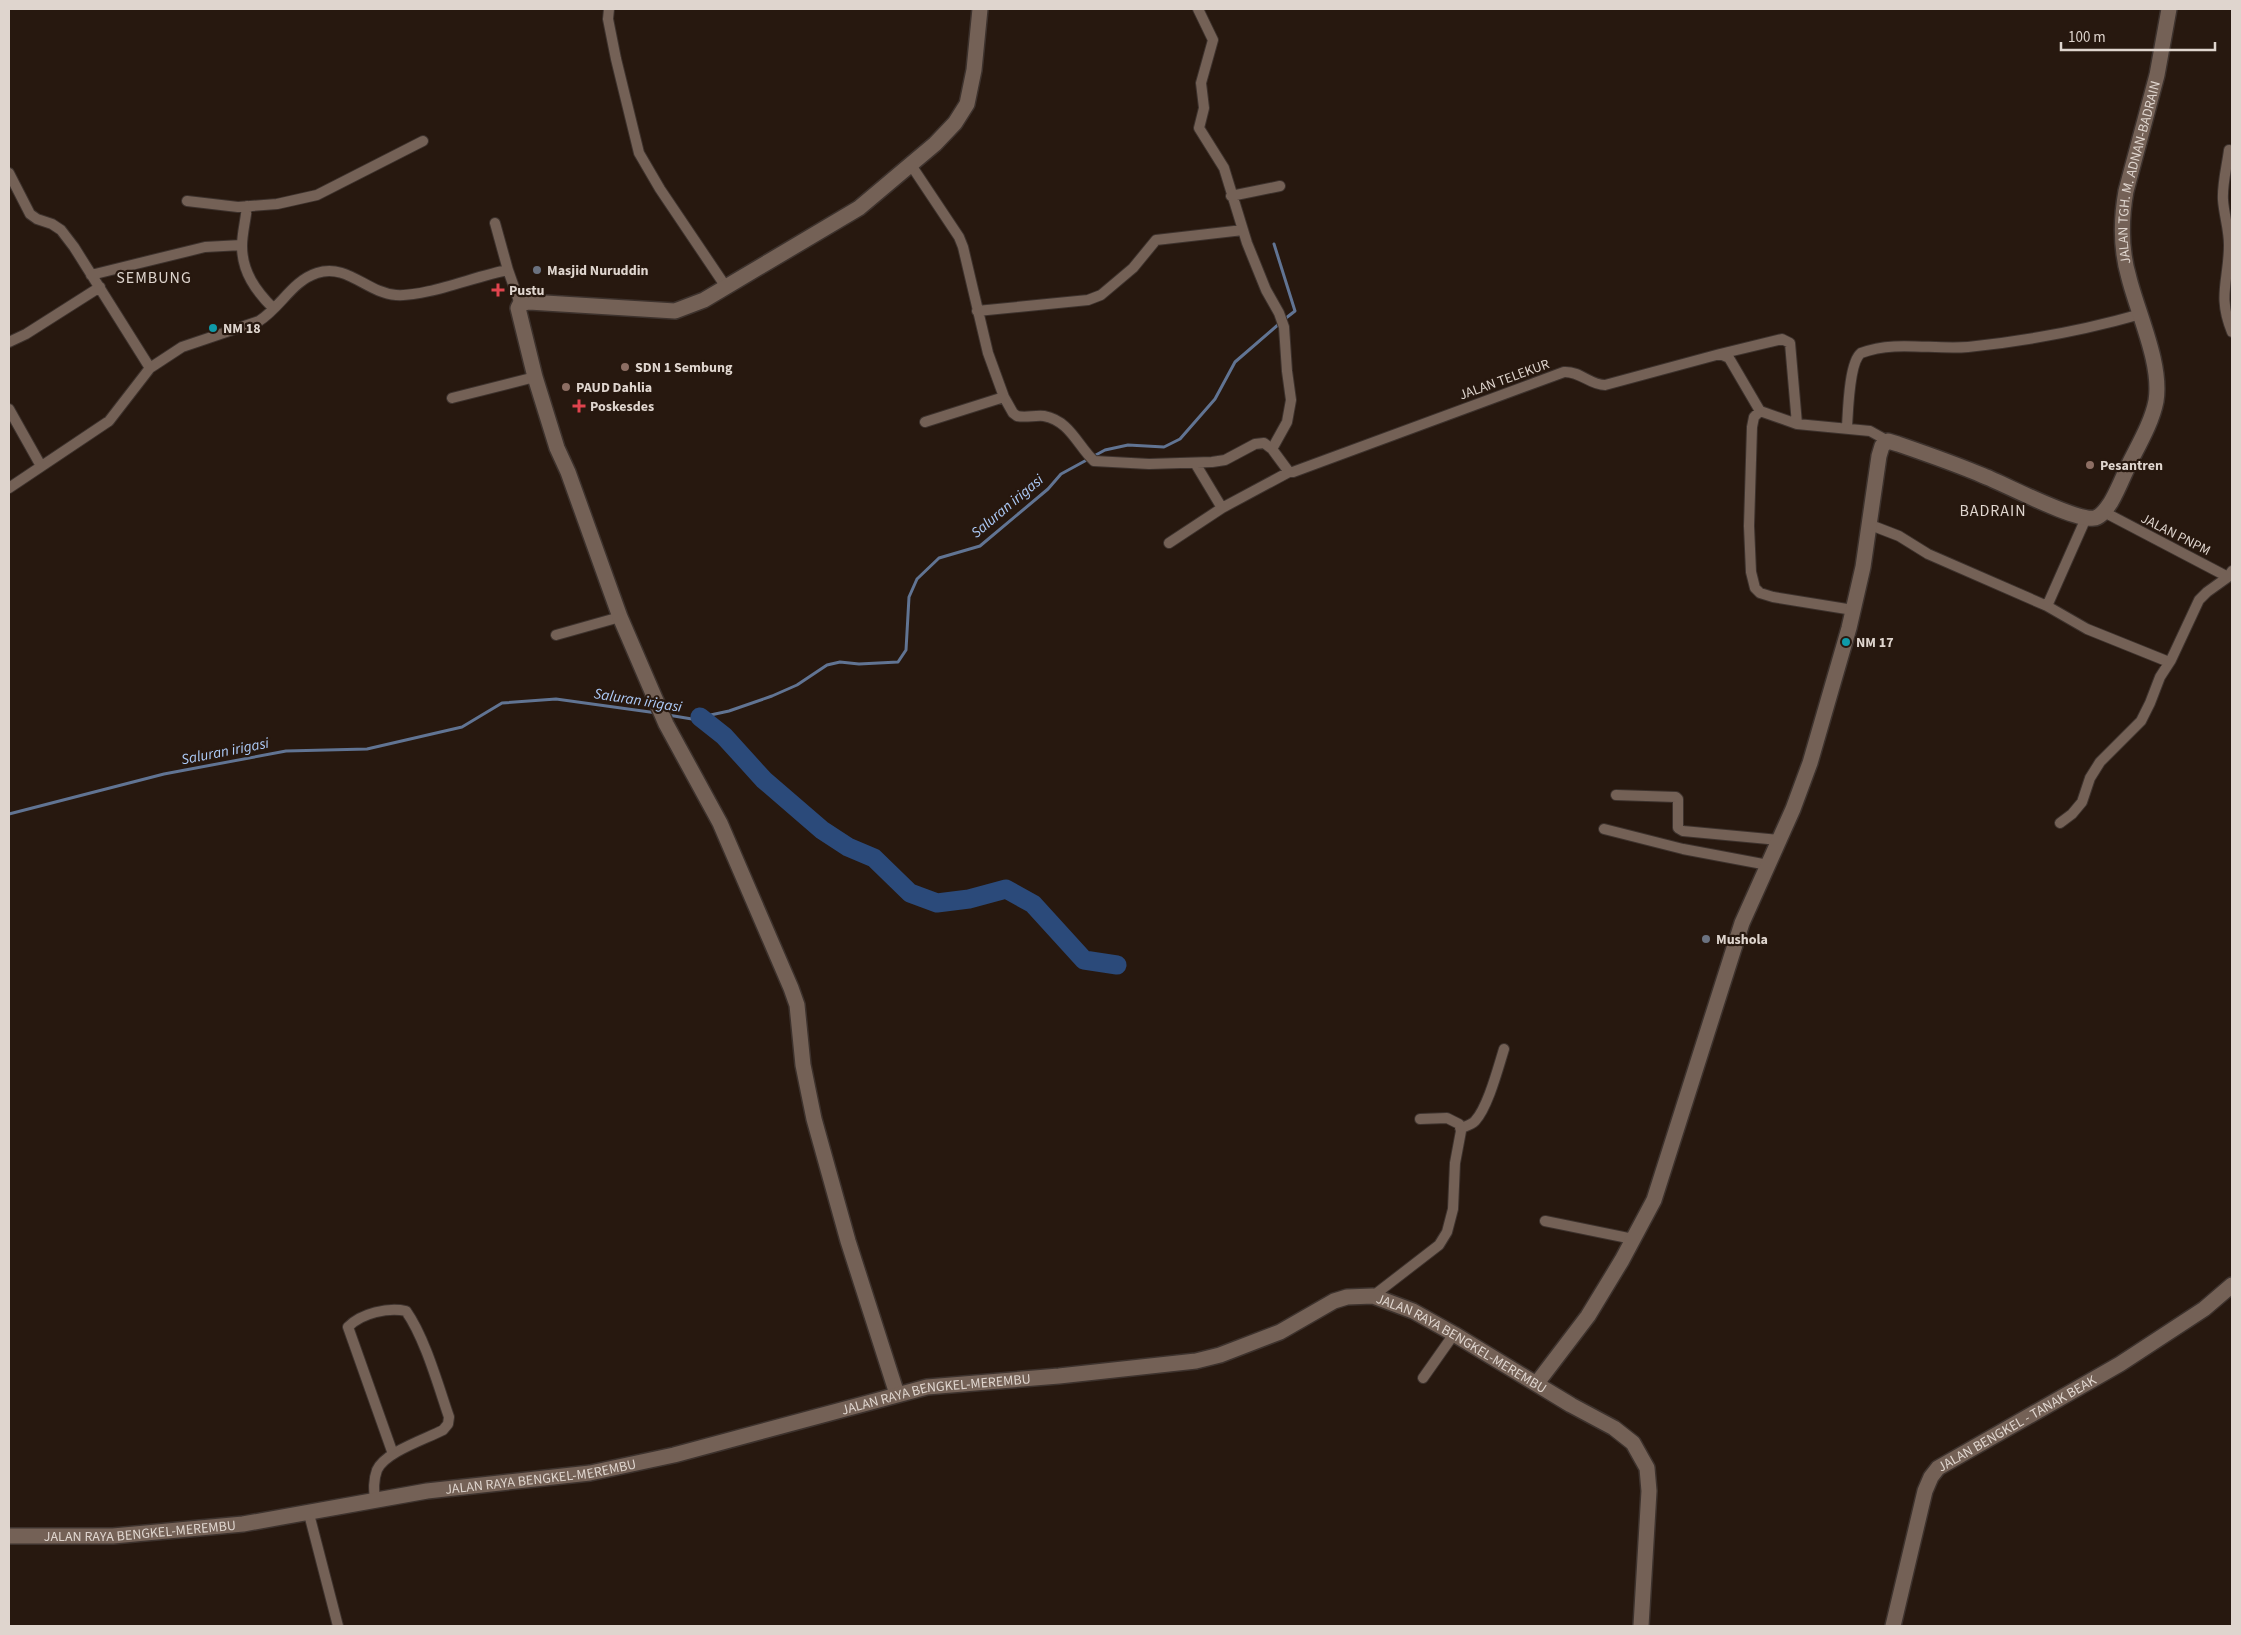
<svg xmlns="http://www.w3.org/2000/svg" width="2241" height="1635" font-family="'Source Sans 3',sans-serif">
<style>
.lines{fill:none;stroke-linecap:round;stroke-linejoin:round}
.stream{stroke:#617493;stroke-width:3}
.river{stroke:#2b4a7a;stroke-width:19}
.street-casing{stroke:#3d322d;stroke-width:12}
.secondary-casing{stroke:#3d322d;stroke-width:18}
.street{stroke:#746156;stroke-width:10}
.secondary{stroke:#746156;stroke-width:15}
.worship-dot{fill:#6b7280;stroke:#27180f;stroke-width:2}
.health-dot{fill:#e0444e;stroke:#27180f;stroke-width:2}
.culture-dot{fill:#0f9aa8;stroke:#27180f;stroke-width:2}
.education-dot{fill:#8d6e63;stroke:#27180f;stroke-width:2}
.labels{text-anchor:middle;stroke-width:4.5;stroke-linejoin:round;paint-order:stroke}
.street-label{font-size:14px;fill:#dfd5ce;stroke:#27180f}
.poi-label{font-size:14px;font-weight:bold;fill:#dfd5ce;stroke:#27180f;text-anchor:start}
.water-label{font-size:15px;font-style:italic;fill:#adcbf8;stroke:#27180f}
.quarter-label{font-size:16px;letter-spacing:1px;fill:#dfd5ce;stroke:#27180f}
</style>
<rect width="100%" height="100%" fill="#27180f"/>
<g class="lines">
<path class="stream" d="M1274,244L1295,311L1286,318
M668,715L692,719L729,711L772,696L797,685L827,665L840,662L859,664L898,662L906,650L909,597L917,579L939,558L980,546L1048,489L1061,474L1105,450L1128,445L1164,447L1180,439L1215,399L1235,362L1280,323
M9,814L164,774L286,751L367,749L462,727L502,703L556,699L657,713"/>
<path class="river" d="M700,717L724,736L764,780L822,830L848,847L874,858L910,893L937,903L969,899L1006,889L1033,904L1084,960L1117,965"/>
<defs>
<path id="street" d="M609,9L608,19L616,59L639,153L660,189L726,287
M1198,9L1213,40L1201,83L1204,108L1199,128L1224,168L1247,243L1266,290L1279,313L1284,327L1287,371L1291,400L1287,422L1272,449
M2229,150C2227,166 2222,184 2223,200C2224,215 2229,229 2229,245C2229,280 2217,296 2232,332
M911,165L959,237L963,247L988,353L1004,397L1013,413L1017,416C1026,418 1035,415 1044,416C1070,421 1077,445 1094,461L1149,464L1212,462L1225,460L1255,444L1264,443L1272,449L1289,472H1293L1564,372C1580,371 1590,385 1605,385L1720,354L1729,358L1760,411L1797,424L1870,431L1888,441
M9,173L30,214L37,219L52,224L61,230L74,247L150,368
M1231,196L1280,186
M187,201L238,207L277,204L317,195L423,141
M247,206C246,219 242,233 242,246C242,272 256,291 273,308
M495,223L508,270
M91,275L205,247L242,245
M977,311L1088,300L1101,295L1133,268L1156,240L1243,230
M9,342L26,334L100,287
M1720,354L1782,339L1790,343L1797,424
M452,398L535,377
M9,409L41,466
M1760,411L1754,417L1752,427L1749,526L1751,572L1755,588L1760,593L1773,597L1853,610
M925,422L1004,397
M1847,427C1848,412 1849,362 1861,353C1895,340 1932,350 1968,347C2026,341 2085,330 2141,314
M1195,463L1222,508
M9,488L109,421L150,368L182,347L259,321C281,307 292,281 317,273C347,263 367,293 396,295C426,297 475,276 508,270L520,304
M2104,512L2228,577
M1868,524L1899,536L1928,554L2047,606L2087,629L2169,662
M1169,543L1222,508L1289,472
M2047,606L2086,518
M556,635L620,617
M1616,795L1676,797L1678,799V828L1683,831L1779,840
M2060,823L2072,814L2082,802L2090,778L2100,762L2141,721L2150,703L2160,677L2171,660L2199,600L2207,592L2228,577L2232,571
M1604,829L1683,849L1768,865
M1461,1128C1466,1126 1471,1125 1475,1121C1488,1107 1498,1068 1504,1049
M1545,1221L1633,1239
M1373,1296L1439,1245L1447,1232L1453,1209L1455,1163L1461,1131L1459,1124L1447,1118L1420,1119
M1423,1378L1454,1334
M375,1501C374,1490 373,1481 377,1470C385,1452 426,1439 443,1430L448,1424L449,1417C438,1385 425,1338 406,1311C389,1307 361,1313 348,1327L393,1454
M309,1514L338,1626"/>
<g id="secondary">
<path id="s1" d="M1537,1383L1588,1316L1622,1260L1654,1200L1742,923L1793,809L1810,763L1849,628L1863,567L1879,456L1882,446L1888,441L1898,444C1927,454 1956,464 1984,476C2005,484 2076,522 2095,518C2102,516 2107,508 2111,502C2118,490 2123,477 2129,464C2139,444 2152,422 2156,401C2162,364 2138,314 2129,278C2121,251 2121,219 2126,191L2157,75L2169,9"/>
<path d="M897,1394L848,1241L814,1119L803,1065L797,1005L791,988L720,823L666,724L620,617L568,472L557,448L535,377L518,308L520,304L529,302L675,311L704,300L859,208L935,144L955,123L967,104L974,70L980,9"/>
<path id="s2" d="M9,1536H113L243,1524L427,1491L590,1473L674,1455L927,1387L1059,1376L1196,1361L1220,1355L1280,1332L1334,1301L1347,1297L1373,1296L1413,1311L1454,1334L1571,1405L1614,1428L1633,1443L1647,1468L1649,1491L1641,1626"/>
<path id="s3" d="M1893,1626L1925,1491L1931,1477L1938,1468L2120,1364L2204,1309L2232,1285"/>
</g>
</defs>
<use href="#street" class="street-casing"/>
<use href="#secondary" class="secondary-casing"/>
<use href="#street" class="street"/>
<use href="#secondary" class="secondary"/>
</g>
<g class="worship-dot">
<circle cx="537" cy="270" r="5"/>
<circle cx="1706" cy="939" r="5"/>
</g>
<g class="health-dot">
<path d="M495.5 282.5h5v5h5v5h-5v5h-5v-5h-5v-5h5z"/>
<path d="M576.5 398.5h5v5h5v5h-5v5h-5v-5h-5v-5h5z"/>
</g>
<g class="culture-dot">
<circle cx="213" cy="328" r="5"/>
<circle cx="1846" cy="642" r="5"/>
</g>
<g class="education-dot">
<circle cx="625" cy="367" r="5"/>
<circle cx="566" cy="387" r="5"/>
<circle cx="2090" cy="465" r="5"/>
</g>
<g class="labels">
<g class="street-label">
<text dy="5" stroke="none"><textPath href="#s1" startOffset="1606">JALAN TGH. M. ADNAN-BADRAIN</textPath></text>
<text transform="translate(1504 379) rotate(-20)" y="5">JALAN TELEKUR</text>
<text transform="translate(2176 534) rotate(27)" y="5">JALAN PNPM</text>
<text dy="5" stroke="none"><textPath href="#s2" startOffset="1495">JALAN RAYA BENGKEL-MEREMBU</textPath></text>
<text dy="5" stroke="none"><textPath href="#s2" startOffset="941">JALAN RAYA BENGKEL-MEREMBU</textPath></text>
<text dy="5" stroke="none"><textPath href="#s3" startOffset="256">JALAN BENGKEL - TANAK BEAK</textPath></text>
<text dy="5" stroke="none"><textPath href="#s2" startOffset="536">JALAN RAYA BENGKEL-MEREMBU</textPath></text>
<text dy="5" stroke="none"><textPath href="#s2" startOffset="131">JALAN RAYA BENGKEL-MEREMBU</textPath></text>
</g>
<g class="poi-label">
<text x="547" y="275">Masjid Nuruddin</text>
<text x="509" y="295">Pustu</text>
<text x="223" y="333">NM 18</text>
<text x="635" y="372">SDN 1 Sembung</text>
<text x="576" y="392">PAUD Dahlia</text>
<text x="590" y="411">Poskesdes</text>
<text x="2100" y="470">Pesantren</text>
<text x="1856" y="647">NM 17</text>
<text x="1716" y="944">Mushola</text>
</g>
<g class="water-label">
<text transform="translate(1007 506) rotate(-40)" y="5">Saluran irigasi</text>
<text transform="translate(638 700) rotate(9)" y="5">Saluran irigasi</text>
<text transform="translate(225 751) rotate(-11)" y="5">Saluran irigasi</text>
</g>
<g class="quarter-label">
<text x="154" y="283">SEMBUNG</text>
<text x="1993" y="516">BADRAIN</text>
</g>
</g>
<rect width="2241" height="1635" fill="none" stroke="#dfd5ce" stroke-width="20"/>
<path d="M2061 42v8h154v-8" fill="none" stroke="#dfd5ce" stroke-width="2.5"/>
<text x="2068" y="42" font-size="15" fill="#dfd5ce" stroke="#27180f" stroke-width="4" paint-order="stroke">100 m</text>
</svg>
